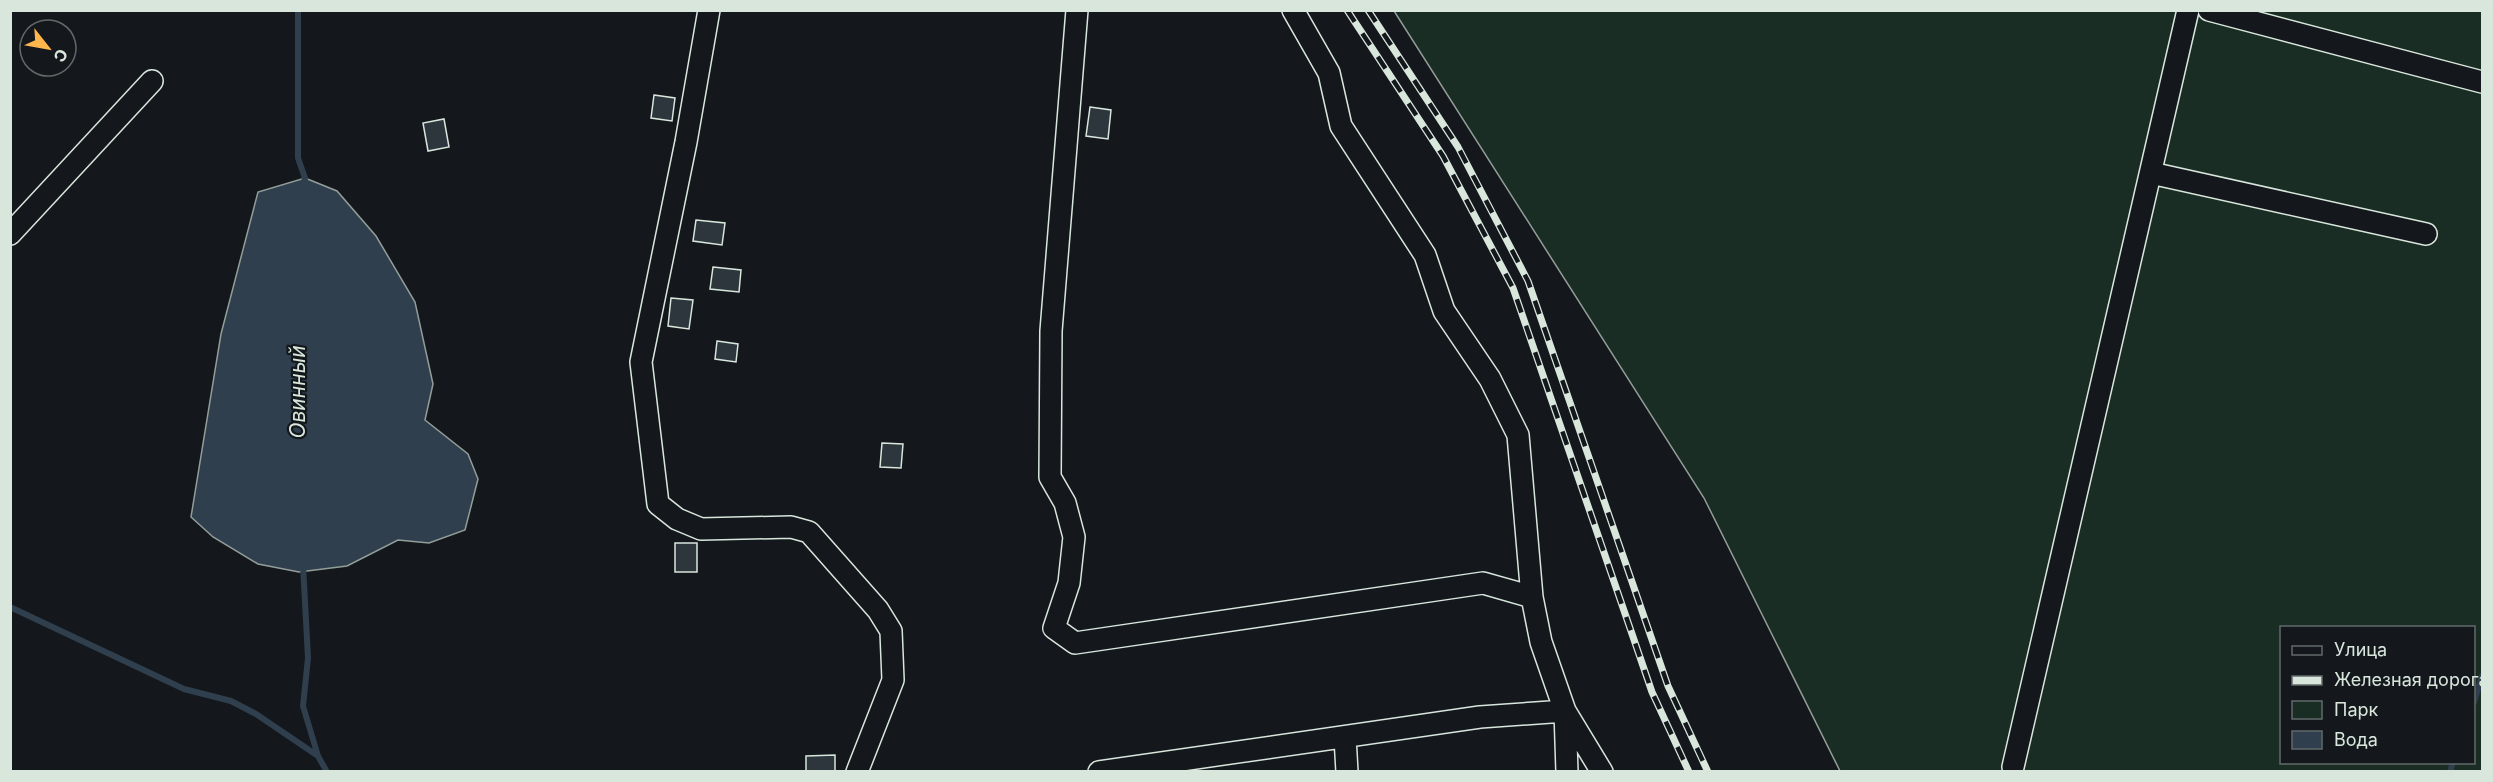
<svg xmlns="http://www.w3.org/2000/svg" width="2493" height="782" font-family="Inter,sans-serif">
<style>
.green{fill:#1a2d24;stroke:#939e99;stroke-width:1.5;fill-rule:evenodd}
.water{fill:#2f3f4d;stroke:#939e99;stroke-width:1.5}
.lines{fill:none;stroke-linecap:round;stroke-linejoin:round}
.stream{stroke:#2f3f4d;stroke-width:6}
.building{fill:#2c363c;stroke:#d8e6dc;stroke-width:1.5}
.minor-casing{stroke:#d8e6dc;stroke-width:24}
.minor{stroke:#14181c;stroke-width:21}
.rail-casing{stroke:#d8e6dc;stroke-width:7}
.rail{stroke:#14181c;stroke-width:4.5;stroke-dasharray:14;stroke-linecap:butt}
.labels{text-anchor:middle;stroke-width:4.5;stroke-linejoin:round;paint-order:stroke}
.water-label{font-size:21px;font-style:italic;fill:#d8e6dc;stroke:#14181c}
</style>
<rect width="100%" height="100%" fill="#14181c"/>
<path class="green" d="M1394,11H2482V771H1840L1704,498ZM2282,628H2474V762H2282Z"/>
<path class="water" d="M305,178L337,191L376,236L415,302L433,384L425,420L468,454L478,479L465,530L429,543L398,540L347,566L299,572L258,564L213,537L191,517L221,334L258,192Z"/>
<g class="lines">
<path class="stream" d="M298,10V158L305,178L303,186
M303,565L308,658L303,706L318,756L327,772
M10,607L184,689L231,701L256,714L318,756
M2474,702L2482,676
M2450,772L2453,762"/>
</g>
<path class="building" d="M654,95L675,98L672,121L651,118Z
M1090,107L1111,110L1108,139L1086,136Z
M444,119L449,147L428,151L423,123Z
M696,220L725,223L722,245L693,241Z
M713,267L741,270L739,292L710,289Z
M671,298L693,300L689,329L668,326Z
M717,341L738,344L736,362L715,359Z
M882,443L903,444L901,468L880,467Z
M675,543H697V572H675Z
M835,755V772H806V756Z"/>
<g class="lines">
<defs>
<path id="minor" d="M709,10L686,142L641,362L658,504L677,519L701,529L791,527L809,532L878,610L891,631L893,680L857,772
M1077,10L1051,331L1050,477L1065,503L1074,537L1069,583L1054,628L1075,643L1483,583L1532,597
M1293,10L1329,73L1341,126L1425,255L1444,311L1490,379L1518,435L1532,597L1541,642L1565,711L1602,772
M2209,10L2482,82
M2151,173L2426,234
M10,234L152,81
M1345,737L1347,772
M2013,767L2188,10
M1099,772L1480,717L1565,711L1567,772"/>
</defs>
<use href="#minor" class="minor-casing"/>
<use href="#minor" class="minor"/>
<defs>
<path id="rail" d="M1347,10L1443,156L1513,288L1652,692L1689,772
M1368,10L1458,147L1528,281L1668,686L1708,772"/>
</defs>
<use href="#rail" class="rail-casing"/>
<use href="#rail" class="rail"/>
</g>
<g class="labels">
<g class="water-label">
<text transform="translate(298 392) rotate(-90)" y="7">Овинный</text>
</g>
</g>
<rect width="2493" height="782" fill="none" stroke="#d8e6dc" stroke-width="24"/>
<rect x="2280" y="626" width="195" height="138" fill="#14181c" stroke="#626a69" stroke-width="1.5"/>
<rect x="2292" y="646" width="30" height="9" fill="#14181c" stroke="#626a69" stroke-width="1.5"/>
<text x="2334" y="656" font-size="18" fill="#d8e6dc">Улица</text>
<rect x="2292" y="676" width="30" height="9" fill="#d8e6dc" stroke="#626a69" stroke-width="1.5"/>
<text x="2334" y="686" font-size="18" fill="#d8e6dc">Железная дорога</text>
<rect x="2292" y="701" width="30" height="18" fill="#1a2d24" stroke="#626a69" stroke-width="1.5"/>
<text x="2334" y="716" font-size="18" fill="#d8e6dc">Парк</text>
<rect x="2292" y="731" width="30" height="18" fill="#2f3f4d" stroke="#626a69" stroke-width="1.5"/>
<text x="2334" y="746" font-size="18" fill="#d8e6dc">Вода</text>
<g transform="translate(48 48) rotate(121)"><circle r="28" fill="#14181c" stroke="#626a69" stroke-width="1.5"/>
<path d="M0-4.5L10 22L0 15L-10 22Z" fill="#ffb74d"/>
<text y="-9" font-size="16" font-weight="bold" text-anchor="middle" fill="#d8e6dc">С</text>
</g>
</svg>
